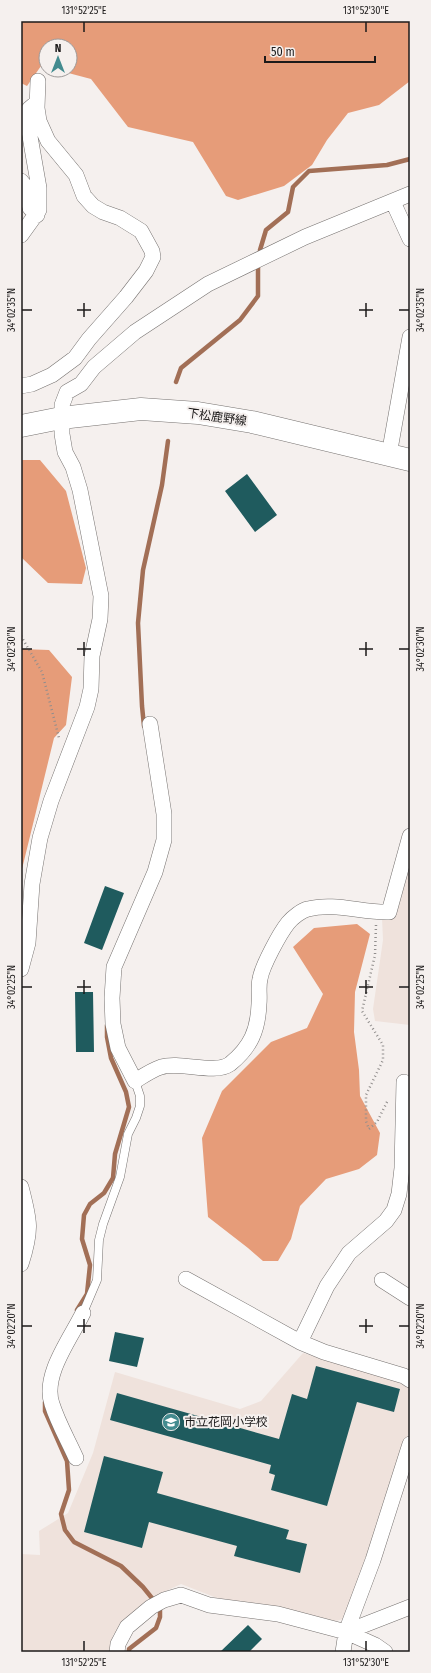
<svg xmlns="http://www.w3.org/2000/svg" width="431" height="1673" font-family="'Fira Sans Condensed','Noto Sans JP',sans-serif">
<style>
.built{fill:#efe2dc}
.forest{fill:#e69c79}
.lines{fill:none;stroke-linecap:round;stroke-linejoin:round}
.stream{stroke:#a26f56;stroke-width:4.5}
.building{fill:#1f5b5e}
.service-casing{stroke:#767270;stroke-width:9}
.minor-casing{stroke:#767270;stroke-width:16}
.primary-casing{stroke:#767270;stroke-width:23}
.path{stroke:#918e8d;stroke-width:2.5;stroke-dasharray:1 3;stroke-linecap:butt}
.service{stroke:#fff;stroke-width:8}
.minor{stroke:#fff;stroke-width:15}
.primary{stroke:#fff;stroke-width:22}
.ticks{fill:none;stroke:#1c1a1a;stroke-width:1.5}
.labels{text-anchor:middle;stroke-width:4;stroke-linejoin:round;paint-order:stroke}
.street-label{font-size:12px;fill:#1c1a1a;stroke:#f5f0ee}
.poi-label{font-size:12px;fill:#1c1a1a;stroke:#f5f0ee;text-anchor:start}
.neatline{fill:none;stroke:#1c1a1a;stroke-width:1.5}
.ticks-label{font-size:10px;text-anchor:middle;fill:#1c1a1a}
</style>
<rect width="100%" height="100%" fill="#f5f0ee"/>
<path class="built" d="M410,861V1025L375,1021L373,1009L383,940L382,918H395Z
M303,1353L407,1383L410,1388V1429L348,1618L335,1621L277,1607L217,1598L181,1584L147,1600L113,1635L110,1652H21V1554L40,1555L39,1531L68,1513L93,1453L115,1372L240,1409L261,1401Z"/>
<path class="forest" d="M21,21H410V81L379,105L348,113L327,140L312,165L284,186L238,200L226,196L193,142L128,127L91,79L57,70H70V46H46V67L41,66L27,86L21,83Z
M21,460H40L66,491L86,568L82,584L48,583L21,557Z
M21,649L49,650L72,677L66,725L54,738L22,869L21,879Z
M357,924L370,934L355,992L354,1032L359,1070L360,1096L380,1133L377,1155L359,1169L326,1179L300,1206L291,1239L278,1261H263L248,1248L208,1217L202,1138L222,1091L271,1042L307,1028L323,994L293,947L314,928Z"/>
<g class="lines">
<path class="stream" d="M260,250L266,230L288,212L293,187L309,171L387,165L410,159
M176,382L181,368L240,320L258,296V266
M144,726L142,706L138,623L143,570L162,485L168,441
M77,1310L87,1294L90,1265L82,1239L84,1215L90,1204L104,1193L113,1178L115,1154L129,1107L126,1092L111,1058L107,1037V1025
M45,1402V1411L67,1461L69,1490L61,1514L65,1530L74,1542L121,1566L143,1587L160,1608V1617L156,1628L129,1649V1652"/>
</g>
<path class="building" d="M247,474L277,515L255,532L225,491Z
M105,886L124,893L102,950L84,943Z
M75,992H93L94,1052H76Z
M115,1332L144,1338L137,1367L109,1361Z
M316,1366L400,1389L394,1412L357,1402L327,1506L271,1490L275,1475L269,1473L271,1465L110,1420L117,1393L279,1439L292,1394L307,1399Z
M104,1456L163,1472L157,1493L289,1530L286,1539L307,1544L300,1573L234,1556L237,1546L149,1522L142,1548L84,1532Z
M248,1625L262,1639L249,1652H220Z"/>
<g class="lines">
<defs>
<path id="service" d="M83,1313L97,1280L99,1240L103,1224L120,1177L128,1134L136,1118L140,1106V1096L135,1081"/>
<path id="minor" d="M21,181L25,186L30,208L37,215
M393,202L410,239
M21,235L39,210V188L28,125L29,109L35,104
M21,386L32,384L52,375L75,358L89,339L126,297L146,271L153,257L152,251L141,231L120,218L103,212L93,206L84,196L76,175L48,141L39,121L37,108L38,81
M389,455L410,337
M150,724L164,814V840L155,872L114,967L112,998L113,1024L118,1048L135,1081C143,1076 152,1070 161,1067C181,1061 214,1075 230,1064C251,1047 258,1030 259,1004C260,996 258,987 260,979C262,966 280,933 288,923C292,918 302,910 308,909C334,902 363,913 389,912L410,836
M21,969L28,943L32,884L40,838L51,801L87,707L91,689L92,656L100,619L101,596L80,490L73,467L65,452L62,434V405L67,392L81,384L94,367L135,332L208,284L305,237L410,194
M21,1187C30,1221 32,1230 21,1264
M186,1279L300,1342L324,1352L404,1376L410,1380
M382,1280L410,1298
M300,1342L327,1286L349,1253L386,1221L394,1210L399,1194L402,1168L404,1082
M76,1458C68,1440 58,1423 52,1404C42,1375 71,1338 83,1313
M346,1632L410,1607
M117,1652L118,1644L127,1627L151,1607L164,1600L181,1595L209,1605L278,1614L346,1632L375,1645L385,1652
M343,1652L346,1632L373,1560L410,1444"/>
<path id="primary" d="M21,426L61,418L141,409L198,413L252,422L410,460"/>
</defs>
<use href="#service" class="service-casing"/>
<use href="#minor" class="minor-casing"/>
<use href="#primary" class="primary-casing"/>
<path class="path" d="M21,636L42,672L59,738
M376,925L375,955L362,1011L383,1045V1060L366,1095V1121L369,1129L377,1122L388,1100"/>
<use href="#service" class="service"/>
<use href="#minor" class="minor"/>
<use href="#primary" class="primary"/>
</g>
<path class="ticks" d="M84,22V32M366,22V32M84,303V317M366,303V317M22,310H32M77,310H91M359,310H373M399,310H409M84,642V656M366,642V656M22,649H32M77,649H91M359,649H373M399,649H409M84,980V994M366,980V994M22,987H32M77,987H91M359,987H373M399,987H409M84,1319V1333M366,1319V1333M22,1326H32M77,1326H91M359,1326H373M399,1326H409M84,1641V1651M366,1641V1651"/>
<defs>
<symbol id="school-disc" viewBox="-11 -11 22 22"><circle r="9.5" fill="#438b8f" stroke="#f5f0ee"/><path d="M0-5L7-2L0 1L-7-2ZM-4 1L0 2.5L4 1V4Q0 6-4 4Z" fill="#fff"/></symbol>
</defs>
<g fill-rule="evenodd">
<use href="#school-disc" x="161" y="1412" width="20" height="20"/>
</g>
<g class="labels">
<g class="street-label">
<text transform="translate(217 417) rotate(8)" y="4">下松鹿野線</text>
</g>
<g class="poi-label">
<text x="184" y="1426">市立花岡小学校</text>
</g>
</g>
<rect width="431" height="1673" fill="none" stroke="#f5f0ee" stroke-width="44"/>
<g transform="translate(58 58)"><circle r="19" fill="#f5f0ee" stroke="#9e9a99"/>
<path d="M0-3L7 15L0 10L-7 15Z" fill="#438b8f"/>
<text y="-6" font-size="11" font-weight="bold" text-anchor="middle" fill="#1c1a1a">N</text>
</g>
<path d="M265 56v6h110v-6" fill="none" stroke="#1c1a1a" stroke-width="2"/>
<text x="271" y="56" font-size="12" fill="#1c1a1a" stroke="#f5f0ee" stroke-width="3" paint-order="stroke">50 m</text>
<rect x="22" y="22" width="387" height="1629" class="neatline"/>
<g class="ticks-label">
<text x="84" y="14">131°52'25"E</text>
<text x="366" y="14">131°52'30"E</text>
<text transform="translate(11 310) rotate(-90)" y="4">34°02'35"N</text>
<text transform="translate(420 310) rotate(-90)" y="4">34°02'35"N</text>
<text transform="translate(11 649) rotate(-90)" y="4">34°02'30"N</text>
<text transform="translate(420 649) rotate(-90)" y="4">34°02'30"N</text>
<text transform="translate(11 987) rotate(-90)" y="4">34°02'25"N</text>
<text transform="translate(420 987) rotate(-90)" y="4">34°02'25"N</text>
<text transform="translate(11 1326) rotate(-90)" y="4">34°02'20"N</text>
<text transform="translate(420 1326) rotate(-90)" y="4">34°02'20"N</text>
<text x="84" y="1666">131°52'25"E</text>
<text x="366" y="1666">131°52'30"E</text>
</g>
</svg>
